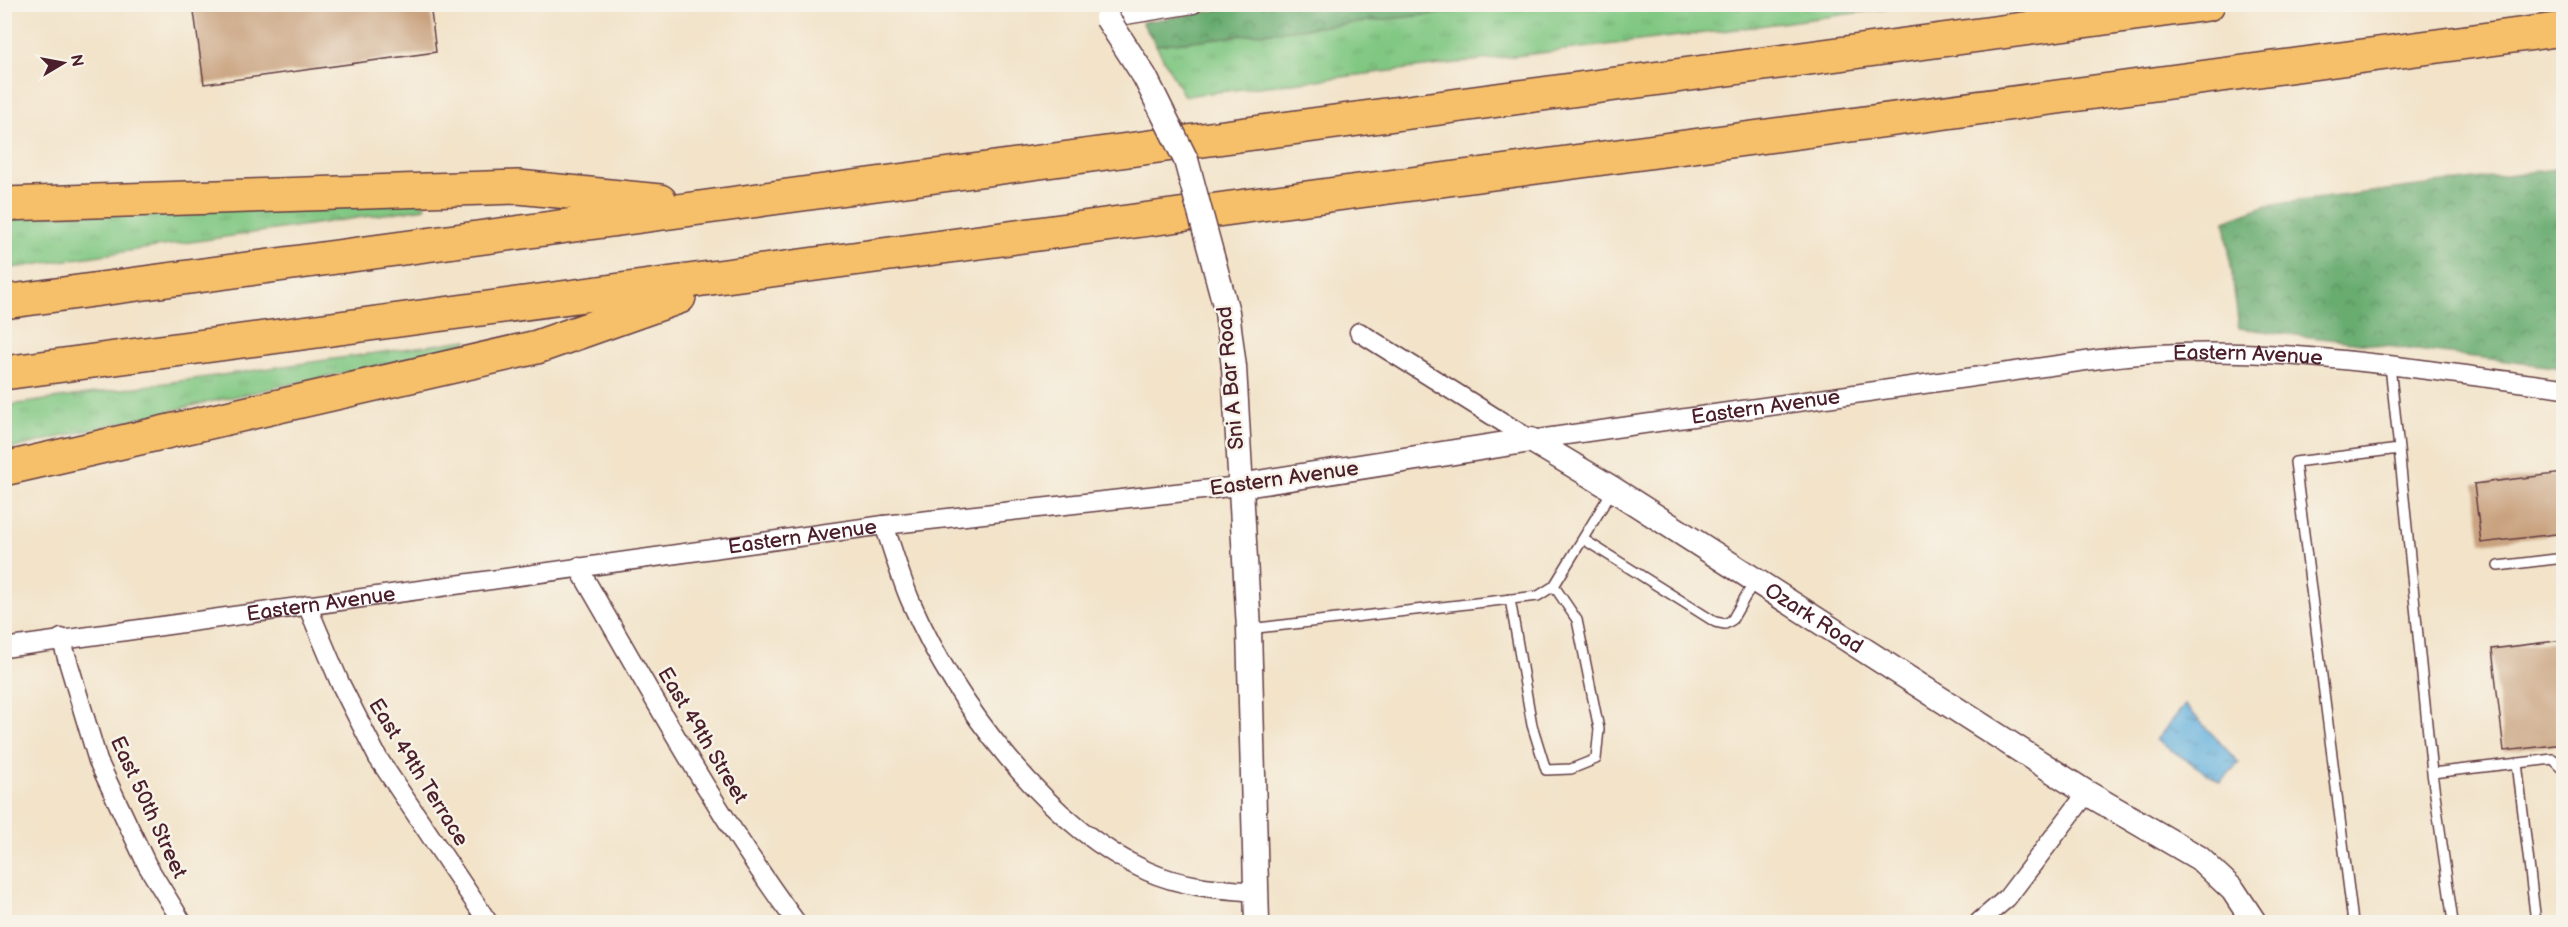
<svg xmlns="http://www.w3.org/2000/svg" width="2568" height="927" font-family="'Balsamiq Sans',sans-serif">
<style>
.grass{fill:url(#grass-tufts);stroke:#657356;stroke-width:1.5}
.forest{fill:url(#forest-crowns);stroke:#59664e;stroke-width:1.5}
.water{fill:url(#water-ripples);stroke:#576884;stroke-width:1.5}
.building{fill:#c8a07d}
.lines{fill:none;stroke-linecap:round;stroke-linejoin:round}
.service-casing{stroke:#633c43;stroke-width:12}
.minor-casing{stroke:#633c43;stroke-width:21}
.tertiary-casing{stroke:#633c43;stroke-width:27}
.motorway-casing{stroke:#633c43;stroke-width:36}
.service{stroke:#fff;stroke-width:9}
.minor{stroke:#fff;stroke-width:18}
.tertiary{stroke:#fff;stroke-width:24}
.motorway{stroke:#f6c06b;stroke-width:33}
.tertiary-bridge-casing{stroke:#633c43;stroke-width:27;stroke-linecap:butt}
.tertiary-bridge{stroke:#fff;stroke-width:24}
.labels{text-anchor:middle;stroke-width:5;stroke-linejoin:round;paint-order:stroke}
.street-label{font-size:21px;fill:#4a1f2b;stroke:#f7f3e8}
</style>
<defs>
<pattern id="grass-tufts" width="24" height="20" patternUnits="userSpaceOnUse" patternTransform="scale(1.5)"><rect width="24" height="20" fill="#80c782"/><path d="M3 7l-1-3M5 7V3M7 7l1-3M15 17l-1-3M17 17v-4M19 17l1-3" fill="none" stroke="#70aa70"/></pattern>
<pattern id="forest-crowns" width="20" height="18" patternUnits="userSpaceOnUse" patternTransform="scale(1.5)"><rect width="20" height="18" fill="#68ac70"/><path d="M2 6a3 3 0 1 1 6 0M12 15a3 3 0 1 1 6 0" fill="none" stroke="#588b5c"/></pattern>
<pattern id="water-ripples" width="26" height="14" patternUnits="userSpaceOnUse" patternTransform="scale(1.5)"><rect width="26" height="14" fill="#64b1de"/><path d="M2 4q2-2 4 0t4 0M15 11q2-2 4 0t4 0" fill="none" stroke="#548fb4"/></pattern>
</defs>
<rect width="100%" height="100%" fill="#f7f3e8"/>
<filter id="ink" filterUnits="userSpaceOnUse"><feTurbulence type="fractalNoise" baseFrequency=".0167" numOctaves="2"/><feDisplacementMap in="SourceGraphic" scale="12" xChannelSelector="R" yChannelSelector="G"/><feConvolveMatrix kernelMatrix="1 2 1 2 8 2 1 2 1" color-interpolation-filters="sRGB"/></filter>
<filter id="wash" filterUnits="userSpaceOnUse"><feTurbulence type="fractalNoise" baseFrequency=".008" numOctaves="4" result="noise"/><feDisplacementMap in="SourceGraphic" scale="24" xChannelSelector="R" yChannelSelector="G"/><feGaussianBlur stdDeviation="1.35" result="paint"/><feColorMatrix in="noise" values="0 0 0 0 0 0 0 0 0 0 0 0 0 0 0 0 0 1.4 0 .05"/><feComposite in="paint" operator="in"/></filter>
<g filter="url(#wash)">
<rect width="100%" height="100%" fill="#f2e3c9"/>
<path class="grass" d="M1513,4L1914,5L1729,30L1184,96L1156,45Z
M423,198L425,208L5,269L4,217Z
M467,340L468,346L195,405L5,450L4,406Z"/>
<path class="forest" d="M1257,4H1513V5L1156,45L1142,22Z
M2563,168V368L2239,328L2225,221L2267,205Z"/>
<path class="water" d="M2185,705L2239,763L2220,782L2156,740Z"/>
<g id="blocks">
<path class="building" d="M193,4H430L436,52L204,84Z
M2564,473V533L2481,543L2474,484Z
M2564,640V744L2504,751L2492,649Z"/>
</g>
</g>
<g filter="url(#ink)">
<use href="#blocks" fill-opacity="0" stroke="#633c43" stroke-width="1.5"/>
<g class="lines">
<defs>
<path id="service" d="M59,4H66
M2390,366L2399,449
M1583,539L1715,622L1725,624L1732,620L1755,580
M2498,566L2564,558
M1510,599L1532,725L1546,770L1571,769L1596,759L1599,729L1577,620L1554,586
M1249,629L1538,596L1554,586L1612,491
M2517,763L2536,922
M2353,922L2295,462L2399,449L2432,773
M2453,922L2432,773L2553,759L2564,770"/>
<g id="minor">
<path d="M1107,18L1193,4"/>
<path id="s1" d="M1359,332L1531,440L2100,359C2255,339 2410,369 2564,388"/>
<path d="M884,525C893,550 900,577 911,602C955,702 1045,825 1147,871C1182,887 1220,889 1258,892"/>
<path d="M578,567C648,687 714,811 796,922"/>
<path d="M307,605L340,683L378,758L488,922"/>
<path d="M61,638L98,761L147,865L182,922"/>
<path id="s2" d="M4,648L884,525L1239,486"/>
<path d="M1979,922L2007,898L2087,793"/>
</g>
<g id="tertiary">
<path d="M1234,367L1249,629L1257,922"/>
<path id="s3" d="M1239,486L1531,440L1613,489L2087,793L2199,858L2233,890L2254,922"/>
</g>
<path id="motorway" d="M4,204L518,187L660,201
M4,302L2208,4
M4,373L2564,29
M4,469L537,347L679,297"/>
</defs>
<use href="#service" class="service-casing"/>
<use href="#minor" class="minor-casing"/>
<use href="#tertiary" class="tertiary-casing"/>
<use href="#motorway" class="motorway-casing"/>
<use href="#service" class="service"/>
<use href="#minor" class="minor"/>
<use href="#tertiary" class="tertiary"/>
<use href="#motorway" class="motorway"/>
<defs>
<path id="tertiary-bridge" d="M1107,18L1145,77L1186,160L1227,312L1234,367"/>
</defs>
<use href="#tertiary-bridge" class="tertiary-bridge-casing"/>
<use href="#tertiary-bridge" class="tertiary-bridge"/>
</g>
</g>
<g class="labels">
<g class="street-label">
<text dy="7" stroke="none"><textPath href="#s1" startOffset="926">Eastern Avenue</textPath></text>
<text transform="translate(1230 378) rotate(-95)" y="7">Sni A Bar Road</text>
<text dy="7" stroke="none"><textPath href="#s1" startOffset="440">Eastern Avenue</textPath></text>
<text transform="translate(1284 478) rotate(-8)" y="7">Eastern Avenue</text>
<text dy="7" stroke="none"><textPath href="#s2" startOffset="806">Eastern Avenue</textPath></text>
<text dy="7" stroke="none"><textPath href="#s2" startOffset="320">Eastern Avenue</textPath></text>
<text dy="7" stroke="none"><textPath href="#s3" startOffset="630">Ozark Road</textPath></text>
<text transform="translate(703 735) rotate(59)" y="7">East 49th Street</text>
<text transform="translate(419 772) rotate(58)" y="7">East 49th Terrace</text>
<text transform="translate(149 807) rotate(65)" y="7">East 50th Street</text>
</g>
</g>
<rect width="2568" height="927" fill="none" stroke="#f7f3e8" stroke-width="24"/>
<g transform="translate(63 63) rotate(80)" stroke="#f7f3e8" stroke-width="4.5" paint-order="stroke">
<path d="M0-4.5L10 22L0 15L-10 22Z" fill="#4a1f2b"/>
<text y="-9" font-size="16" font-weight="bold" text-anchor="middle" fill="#4a1f2b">N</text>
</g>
</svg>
